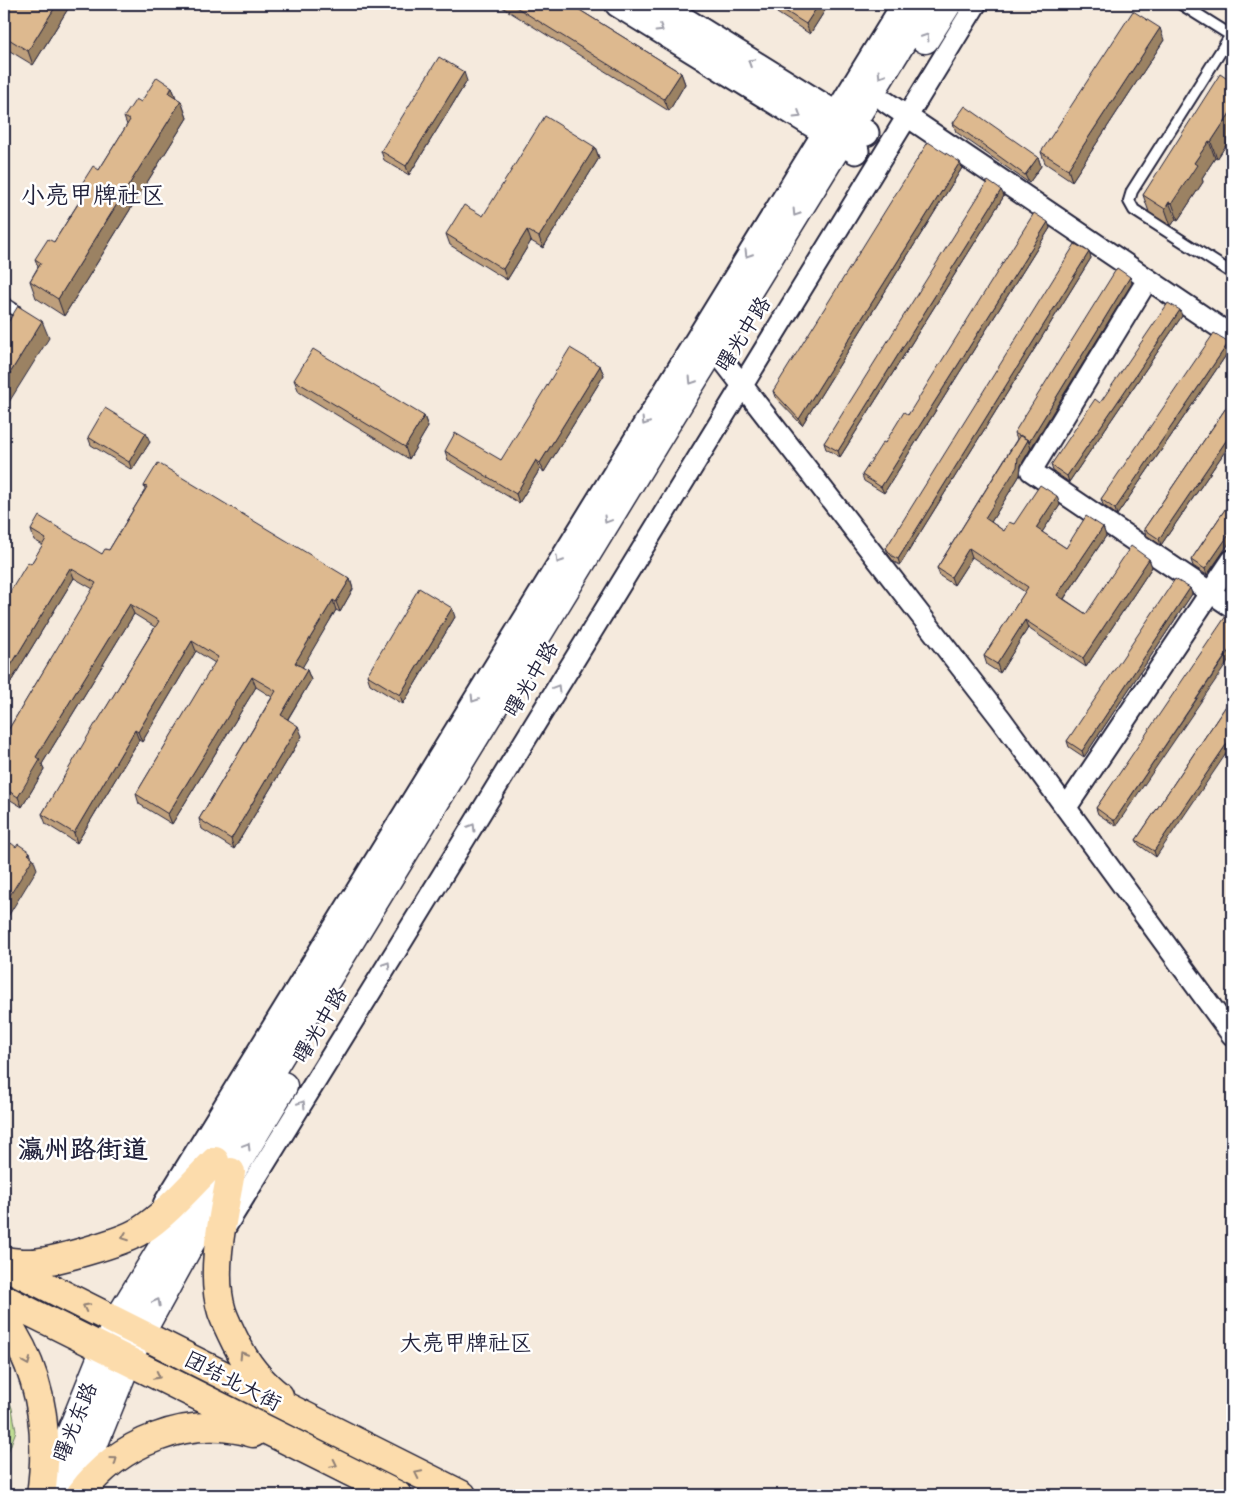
<svg xmlns="http://www.w3.org/2000/svg" width="1236" height="1499" font-family="Caveat,'LXGW WenKai TC',sans-serif">
<style>
.green{fill:#bedc93;stroke:#707f67}
.lines{fill:none;stroke-linecap:round;stroke-linejoin:round}
.service-casing{stroke:#22223b;stroke-width:14}
.minor-casing{stroke:#22223b;stroke-width:24}
.tertiary-casing{stroke:#22223b;stroke-width:29}
.secondary-casing{stroke:#22223b;stroke-width:31}
.trunk-casing{stroke:#22223b;stroke-width:31}
.service{stroke:#fff;stroke-width:10}
.minor{stroke:#fff;stroke-width:20}
.tertiary{stroke:#fff;stroke-width:25}
.secondary{stroke:#fff;stroke-width:28}
.trunk{stroke:#fcdcac;stroke-width:28}
.wall{fill:#be9f7b;stroke:#22223b}
.shaded-wall{fill:#9b8264;stroke:#22223b}
.building{fill:#ddb98f;stroke:#22223b}
.oneway{stroke:#9c9ca7}
.oneway2{stroke:#8f7f74}
.labels{text-anchor:middle;stroke-width:5;stroke-linejoin:round;paint-order:stroke}
.street-label{font-size:21px;fill:#22223b;stroke:#fff}
.neighbourhood-label{font-size:22px;fill:#22223b;stroke:#fff}
.quarter-label{font-size:24px;fill:#22223b;stroke:#fff}
.district-label{font-size:26px;font-weight:bold;fill:#22223b;stroke:#fff}
</style>
<rect width="100%" height="100%" fill="#f5eadd"/>
<filter id="ink" filterUnits="userSpaceOnUse"><feTurbulence type="fractalNoise" baseFrequency=".02" numOctaves="2"/><feDisplacementMap in="SourceGraphic" scale="10" xChannelSelector="R" yChannelSelector="G"/><feConvolveMatrix kernelMatrix="1 2 1 2 8 2 1 2 1" color-interpolation-filters="sRGB"/></filter>
<g filter="url(#ink)">
<path class="green" d="M4,1387L12,1408L16,1431L4,1463Z"/>
<g class="lines">
<defs>
<path id="service" d="M1181,4L1232,36
M1231,35L1132,191L1129,201L1134,210L1232,273
M4,303L15,310"/>
<path id="minor" d="M886,102L1232,336
M1148,279L1031,471L1232,607
M725,363L1001,719L1232,1035
M1066,808L1232,560
M164,1203L902,4
M225,1228L396,951L976,4"/>
<path id="tertiary" d="M618,4L856,151
M658,4L866,133"/>
<path id="secondary" d="M925,39L947,4
M46,1495L105,1349L122,1314L686,391L925,4
M73,1495L127,1361L140,1334L205,1216L283,1086"/>
<path id="trunk" d="M231,1172C224,1213 209,1272 222,1312C226,1323 231,1333 236,1343C246,1364 261,1382 279,1396
M4,1260C12,1263 21,1263 30,1263C50,1263 123,1242 140,1231C168,1213 191,1185 215,1161
M4,1265L462,1495
M4,1299L397,1495
M4,1319C42,1372 50,1432 41,1495
M80,1495C118,1442 189,1414 253,1433"/>
</defs>
<use href="#service" class="service-casing"/>
<use href="#minor" class="minor-casing"/>
<use href="#tertiary" class="tertiary-casing"/>
<use href="#secondary" class="secondary-casing"/>
<use href="#trunk" class="trunk-casing"/>
<use href="#service" class="service"/>
<use href="#minor" class="minor"/>
<use href="#tertiary" class="tertiary"/>
<use href="#secondary" class="secondary"/>
<use href="#trunk" class="trunk"/>
</g>
<path class="wall" d="M4,4H71L33,65L5,48L4,50Z
M497,4H570L681,73L685,84L669,111Z
M768,4H829L810,34L777,13L775,8Z
M1164,40L1072,181L1045,163L1041,152Z
M467,81L409,175L384,160L381,151Z
M1232,82V136L1217,159L1215,158L1202,178L1203,182L1178,220L1176,219L1171,226L1149,212L1143,195Z
M172,87L176,98L181,101L187,118L64,316L36,298L30,281L38,267L35,259L54,242L84,194L81,185L99,170L127,125L124,117L141,102Z
M953,123L1038,157L1041,166L1029,183L956,132Z
M595,147L599,158L543,248L531,241L507,280L450,245L446,234L483,216Z
M962,168L802,425L775,397L773,391Z
M1001,190L1004,196L840,457L826,449L824,443Z
M1050,228L884,493L864,481L862,475L885,443L908,415Z
M1089,252L1091,258L900,565L894,562L888,554L886,548Z
M1130,277L1132,283L1031,448L1021,465L1020,475L991,522L1004,531L1014,524L1060,505L1042,532L1066,548L1103,527L1106,536L1064,599L1086,614L1149,559L1152,567L1086,667L1028,628L1000,673L987,665L984,656L1025,592L972,557L954,585L940,576L937,568L1017,439L1014,433Z
M1182,316L1069,482L1053,471L1051,465L1100,403Z
M1229,342L1231,348L1117,515L1103,505L1101,499Z
M600,366L604,375L544,472L540,469L519,503L448,460L445,451L501,460Z
M294,380L424,416L428,427L409,459L299,392Z
M1232,399V441L1161,545L1146,535L1144,529Z
M88,437L150,442L132,470L91,445Z
M144,486L350,579L353,589L340,612L336,610L302,667L307,670L311,680L288,719L302,736L234,849L202,829L199,819L272,697L256,687L172,824L139,804L136,794L215,663L196,651L142,742L139,740L77,843L46,824L42,814L155,627L134,614L42,764L44,770L22,807L4,796V737L93,589L74,578L4,693V602L31,564L43,545L34,540L31,530L102,554L109,550L145,490Z
M1232,499V539L1207,575L1193,566L1191,560Z
M1190,588L1192,594L1084,757L1069,747L1067,741Z
M1232,612L1116,826L1098,814L1096,808Z
M455,617L403,704L370,684L367,675Z
M1232,697L1156,857L1139,845L1136,840Z"/>
<path class="shaded-wall" d="M57,4H71L33,65L28,51Z
M819,4H829L810,34L806,24Z
M1160,28L1164,40L1072,181L1068,169Z
M464,72L467,81L409,175L406,166Z
M681,73L685,84L669,111L664,99Z
M172,87L178,104L169,93Z
M181,101L187,118L64,316L58,299Z
M1232,110V136L1217,159L1211,142Z
M1209,141L1215,158L1202,178L1203,182L1178,220L1172,203L1194,163Z
M595,147L599,158L543,248L539,237Z
M1038,157L1041,166L1029,183L1025,175Z
M960,162L962,168L802,425L799,419Z
M1001,190L1004,196L840,457L838,451Z
M1169,202L1176,219L1171,226L1165,209Z
M1048,222L1050,228L884,493L881,487Z
M527,230L531,241L507,280L503,269Z
M1089,252L1091,258L900,565L898,559Z
M1130,277L1132,283L1031,448L1029,442Z
M1180,310L1182,316L1069,482L1067,476Z
M42,321L49,338L4,410V383Z
M1229,342L1231,348L1117,515L1115,509Z
M600,366L604,375L544,472L540,463Z
M424,416L428,427L409,459L405,447Z
M1232,432V441L1161,545L1159,539Z
M146,433L150,442L132,470L129,462Z
M1028,440L1031,448L1021,465L1020,475L988,527L985,518L1018,457Z
M536,460L540,469L519,503L516,494Z
M1057,496L1060,505L1039,537L1036,528Z
M1103,527L1106,536L1061,603L1057,595Z
M1232,530V539L1207,575L1205,569Z
M969,548L972,557L954,585L951,577Z
M1149,559L1152,567L1086,667L1083,658Z
M70,568L74,578L4,693V677Z
M350,579L353,589L340,612L336,602Z
M1190,588L1192,594L1084,757L1082,751Z
M333,600L336,610L299,673L295,663Z
M130,604L134,614L42,764L44,770L22,807L18,797L36,757Z
M452,608L455,617L403,704L400,695Z
M1025,620L1028,628L1000,673L997,664Z
M192,641L196,651L142,742L138,732Z
M1232,647V656L1116,826L1114,821Z
M307,670L311,680L284,725L281,715Z
M252,677L256,687L172,824L168,814Z
M298,726L302,736L234,849L231,839Z
M135,730L139,740L77,843L74,833Z
M1232,736V745L1156,857L1154,851Z
M30,852L32,859L33,858L37,869L4,923V905Z"/>
<path class="building" d="M4,4H57L28,51L4,36Z
M511,4H570L681,73L664,99Z
M774,4H819L806,24Z
M1133,11L1160,28L1068,169L1041,152Z
M439,57L464,72L406,166L381,151Z
M1220,74L1232,82V110L1211,142L1209,141L1194,163L1197,165L1172,203L1169,202L1165,209L1143,195Z
M157,77L172,87L169,93L181,101L58,299L30,281L41,263L35,259L48,239L54,242L88,188L81,185L93,166L99,170L130,120L124,117L136,99L141,102Z
M965,106L1038,157L1025,175L953,123Z
M545,116L595,147L539,237L527,230L503,269L446,234L464,205L483,216Z
M928,142L960,162L799,419L773,391Z
M988,181L1001,190L838,451L824,443Z
M1034,213L1048,222L881,487L862,475L883,442L885,443L904,412L908,415Z
M1075,244L1089,252L898,559L892,556L886,548Z
M1117,268L1130,277L1029,442L1028,440L1014,433Z
M1168,303L1180,310L1067,476L1051,465L1095,399L1100,403Z
M18,306L42,321L4,383V329Z
M1214,333L1229,342L1115,509L1101,499Z
M570,348L600,366L540,463L536,460L516,494L445,451L455,433L501,460Z
M313,349L424,416L405,447L294,380Z
M1232,399V432L1159,539L1144,529Z
M105,408L146,433L129,462L88,437Z
M1020,435L1028,440L1018,457L1017,467L985,518L1004,531L1009,522L1014,524L1040,485L1057,496L1036,528L1066,548L1086,516L1103,527L1057,595L1086,614L1131,546L1149,559L1083,658L1025,620L997,664L984,656L1028,587L969,548L951,577L937,568Z
M158,463L350,579L336,602L333,600L295,663L307,670L281,715L298,726L231,839L199,819L276,691L252,677L168,814L136,794L218,657L192,641L138,732L135,730L74,833L42,814L95,724H96L159,621L130,604L36,757L40,760L18,797L4,788V737L96,583L70,568L4,677V602L28,562L31,564L46,539L31,530L39,516L102,554L105,549L109,550L147,487L144,486Z
M1232,499V530L1205,569L1191,560Z
M1175,579L1190,588L1082,751L1067,741Z
M419,588L452,608L400,695L367,675Z
M1232,612V646L1114,821L1096,808L1228,613Z
M1232,697V736L1154,851L1136,840Z
M11,843L16,847L18,844L30,852L28,854L33,858L4,905V854Z"/>
<defs><path id="oneway-chevron" d="M-2-3.5L2.5 0L-2 3.5" fill="none" stroke-width="1.6" stroke-linecap="round" stroke-linejoin="round" transform="scale(1.25)"/></defs>
<g class="oneway">
<use href="#oneway-chevron" transform="translate(660 29) rotate(32)"/>
<use href="#oneway-chevron" transform="translate(926 37) rotate(-58)"/>
<use href="#oneway-chevron" transform="translate(751 62) rotate(-148)"/>
<use href="#oneway-chevron" transform="translate(881 75) rotate(122)"/>
<use href="#oneway-chevron" transform="translate(798 115) rotate(32)"/>
<use href="#oneway-chevron" transform="translate(796 213) rotate(122)"/>
<use href="#oneway-chevron" transform="translate(748 254) rotate(122)"/>
<use href="#oneway-chevron" transform="translate(692 381) rotate(122)"/>
<use href="#oneway-chevron" transform="translate(645 422) rotate(122)"/>
<use href="#oneway-chevron" transform="translate(607 520) rotate(121)"/>
<use href="#oneway-chevron" transform="translate(559 560) rotate(122)"/>
<use href="#oneway-chevron" transform="translate(557 688) rotate(-59)"/>
<use href="#oneway-chevron" transform="translate(474 699) rotate(122)"/>
<use href="#oneway-chevron" transform="translate(472 827) rotate(-59)"/>
<use href="#oneway-chevron" transform="translate(387 965) rotate(-58)"/>
<use href="#oneway-chevron" transform="translate(302 1104) rotate(-58)"/>
<use href="#oneway-chevron" transform="translate(247 1146) rotate(-59)"/>
<use href="#oneway-chevron" transform="translate(157 1302) rotate(-62)"/>
</g>
<g class="oneway2">
<use href="#oneway-chevron" transform="translate(125 1237) rotate(159)"/>
<use href="#oneway-chevron" transform="translate(86 1307) rotate(-153)"/>
<use href="#oneway-chevron" transform="translate(243 1355) rotate(-122)"/>
<use href="#oneway-chevron" transform="translate(27 1362) rotate(67)"/>
<use href="#oneway-chevron" transform="translate(157 1376) rotate(27)"/>
<use href="#oneway-chevron" transform="translate(114 1460) rotate(-36)"/>
<use href="#oneway-chevron" transform="translate(334 1464) rotate(26)"/>
<use href="#oneway-chevron" transform="translate(418 1474) rotate(-154)"/>
</g>
</g>
<g class="labels">
<g class="street-label">
<text transform="translate(743 334) rotate(-58)" y="7">曙光中路</text>
<text transform="translate(531 679) rotate(-59)" y="7">曙光中路</text>
<text transform="translate(320 1025) rotate(-59)" y="7">曙光中路</text>
<text transform="translate(233 1381) rotate(27)" y="7">团结北大街</text>
<text transform="translate(75 1422) rotate(-68)" y="7">曙光东路</text>
</g>
<g class="neighbourhood-label">
<text x="466" y="1350">大亮甲牌社区</text>
</g>
<g class="quarter-label">
<text x="93" y="203">小亮甲牌社区</text>
</g>
<g class="district-label">
<text x="83" y="1158">瀛州路街道</text>
</g>
</g>
<rect width="1236" height="1499" fill="none" stroke="#fff" stroke-width="20"/>
<rect x="10" y="10" width="1216" height="1479" fill="none" stroke="#22223b" stroke-width="2" filter="url(#ink)"/>
</svg>
